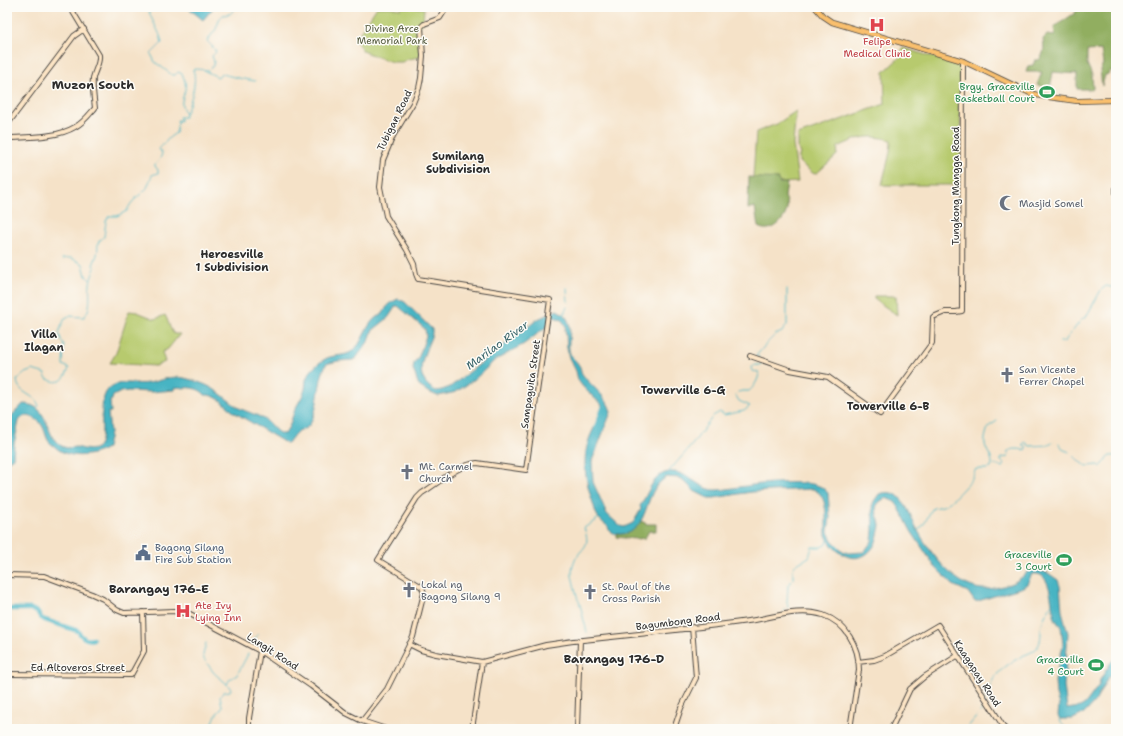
<svg xmlns="http://www.w3.org/2000/svg" width="1123" height="736" font-family="'Shantell Sans',sans-serif">
<style>
.green{fill:#b7ca6e;stroke:#717a4c}
.forest{fill:#91ae61;stroke:#5e6c46}
.water{fill:#47b4c3;stroke:#397077}
.lines{fill:none;stroke-linecap:round;stroke-linejoin:round}
.stream{stroke:#47b4c3;stroke-width:1}
.river{stroke:#47b4c3;stroke-width:4.5}
.secondary-casing{stroke:#494643;stroke-width:6}
.primary-casing{stroke:#494643;stroke-width:6}
.secondary{stroke:#fde5c5;stroke-width:4}
.primary{stroke:#f9bf6d;stroke-width:4.5}
.labels{text-anchor:middle;stroke-width:3;stroke-linejoin:round;paint-order:stroke}
.park-label{font-size:10px;fill:#555b3f;stroke:#fdfcf7}
.health-label{font-size:10px;fill:#be3a42;stroke:#fdfcf7}
.leisure-label{font-size:10px;fill:#27864d;stroke:#fdfcf7;text-anchor:end}
.street-label{font-size:10px;fill:#2b2b2b;stroke:#fdfcf7}
.worship-label{font-size:10px;fill:#5b616d;stroke:#fdfcf7;text-anchor:start}
.service-label{font-size:10px;fill:#4e5e75;stroke:#fdfcf7;text-anchor:start}
.neighbourhood-label{font-size:11px;font-weight:bold;fill:#2b2b2b;stroke:#fdfcf7}
.water-label{font-size:11px;font-style:italic;fill:#366268;stroke:#fdfcf7}
.quarter-label{font-size:12px;font-weight:bold;fill:#2b2b2b;stroke:#fdfcf7}
</style>
<rect width="100%" height="100%" fill="#fdfcf7"/>
<filter id="ink" filterUnits="userSpaceOnUse"><feTurbulence type="fractalNoise" baseFrequency=".025" numOctaves="2"/><feDisplacementMap in="SourceGraphic" scale="8" xChannelSelector="R" yChannelSelector="G"/><feConvolveMatrix kernelMatrix="1 2 1 2 8 2 1 2 1" color-interpolation-filters="sRGB"/></filter>
<filter id="wash" filterUnits="userSpaceOnUse"><feTurbulence type="fractalNoise" baseFrequency=".012" numOctaves="4" result="noise"/><feDisplacementMap in="SourceGraphic" scale="16" xChannelSelector="R" yChannelSelector="G"/><feGaussianBlur stdDeviation="0.9" result="paint"/><feColorMatrix in="noise" values="0 0 0 0 0 0 0 0 0 0 0 0 0 0 0 0 0 1.4 0 .05"/><feComposite in="paint" operator="in"/></filter>
<g filter="url(#wash)">
<rect width="100%" height="100%" fill="#f5e2c8"/>
<path class="green" d="M377,7H390L401,9V7L424,8L423,23L419,27L418,30L421,57L408,59L402,62H392L364,52L355,40Z
M903,48L960,65L961,185H882C885,169 891,155 891,140C867,134 860,137 838,147L837,155L817,173L814,174L799,162V156L800,154L798,149V135L885,104L884,72L899,58Z
M796,111L793,144L798,182L779,183L753,178L756,132L777,124Z
M874,296H896L897,315L874,299Z
M129,311L137,312L155,319L165,315C169,322 169,328 174,334H180L168,349L162,352L165,362L155,366L110,363L116,353Z"/>
<path class="forest" d="M1079,7L1092,10L1095,7H1116V71H1109V74L1105,75L1102,86L1100,70L1103,64L1101,50L1087,51V64L1092,75L1093,89H1077V74L1053,72L1050,88L1037,85L1042,72H1026L1028,66L1033,65L1035,60H1039C1045,53 1044,48 1043,39L1047,35L1055,36L1054,27L1075,13Z
M749,177L778,179L779,183H787L785,197C794,211 775,237 758,227L755,207L748,209Z
M641,521L647,524H656V531H649L645,538C636,540 626,538 616,537V534C627,535 634,529 641,521Z"/>
<path class="water" d="M187,7H214L203,20Z
M398,299L405,302L432,329C433,335 429,341 427,347C420,365 416,380 436,391L442,390L450,387L538,319L557,310C581,322 562,344 572,357C575,360 578,363 580,367C581,370 581,373 583,375C592,387 608,397 611,412L592,461L593,482L607,514L620,526L624,527L633,523L641,509L640,506C648,495 652,474 669,472C687,470 699,490 716,490C726,490 736,487 746,486C761,483 806,480 819,486C823,487 826,491 828,493L830,518L828,532L832,540L843,551L848,553L864,552L872,541L873,530L872,506L874,501L879,494C885,492 891,492 897,495C906,502 912,519 917,529C930,553 958,592 988,589C997,588 1010,585 1018,580C1023,577 1026,572 1032,569L1048,573L1058,580L1060,586L1062,611L1068,633L1064,686L1067,709L1080,707L1085,704L1099,685L1100,680L1111,662L1116,657V671L1107,679L1095,702L1085,713L1073,719H1060L1058,716L1059,705L1056,695L1055,681L1063,645L1061,627C1060,625 1058,624 1057,622C1049,611 1055,570 1032,574L1027,584L1023,587L975,602L968,592L953,585L935,567L911,531L898,506L895,502L886,498C869,506 879,514 880,526C878,534 877,544 871,550C856,567 833,553 826,535C825,521 830,496 813,489L751,492L714,498H708L694,491L683,480L679,478L667,477C662,480 657,484 654,490C645,505 644,533 621,534C615,534 612,533 608,529L609,528C606,524 601,522 598,517C595,513 594,505 592,500C584,476 581,454 593,430C597,422 605,415 602,405C594,397 584,390 578,380C577,377 577,374 576,371C573,364 569,360 568,354C566,345 567,337 565,329L566,327C563,320 558,316 550,318V321H552L553,322L524,344L494,361L475,379L456,392L438,396L428,392L419,386L413,369L414,363L419,356L426,336L425,329L398,306H396L388,318L372,331L370,339L357,357L353,360L338,361L326,364C317,383 320,406 310,424C306,430 301,429 297,432C293,435 290,441 287,444L232,411C227,404 214,394 205,395C200,388 189,387 181,388L180,387L174,388V390L152,392L128,391L121,392L113,396L112,400L110,401L111,412H108L110,433L107,448C92,457 68,460 54,446C52,444 49,443 48,440C45,435 45,428 40,423C35,417 24,412 19,421L14,444L13,458L7,462V425L13,414L23,404C53,404 42,442 67,448C70,448 73,447 76,447C81,448 88,451 94,449C111,444 92,398 112,386C123,380 137,385 148,383C162,381 168,375 184,378C193,380 203,383 212,388C222,394 230,402 239,408C247,412 256,414 264,419C271,423 276,435 285,434C290,427 291,420 294,412C297,404 303,397 305,389C306,385 305,381 307,377C310,370 322,359 330,357C337,355 344,356 351,352C364,344 364,325 378,316H381C386,307 389,303 398,299Z"/>
<g class="lines">
<path class="stream" d="M203,70L218,77L221,73C226,76 248,80 255,81
M185,114C190,105 198,80 193,70V69L209,70L213,66L214,61L212,56L216,52L212,46L207,41L216,29L220,18L223,15L230,14L237,7
M71,258L83,264L86,276L90,280
M62,259L70,258
M567,288L568,302
M563,316L567,307
M1060,342H1064L1082,319L1086,317L1101,290L1106,286L1116,288
M759,357L756,356L768,342L775,335L782,332L787,325V289
M738,392L742,391H749C754,387 759,379 759,372L752,371L751,367L755,365H760L762,362
M37,408L39,406C36,394 17,394 17,380L25,373L33,370C37,372 41,372 45,374L46,378C59,386 65,380 69,368L63,365L64,346L60,337L59,332L65,318L69,316L84,317C93,307 88,294 90,283C91,278 93,273 95,268L93,265C94,262 96,258 97,255C99,245 95,243 104,237L106,221L109,216H117L127,211C131,200 140,196 147,188C149,184 150,179 152,175L158,173V170L155,166V164C159,161 161,158 162,153L159,149L170,137L176,133L178,122L177,120L180,121V119L179,117H185C185,112 181,106 182,101C185,88 188,87 182,74L178,72L175,75H172L155,62L151,54L162,43C160,30 150,20 148,7
M713,416L720,412L724,415L744,411L750,406L739,401L736,396
M1059,443L1064,450L1070,452L1081,463L1087,466L1098,465L1100,467C1108,462 1104,454 1116,456
M994,465L1003,467L1004,463L1001,461V458L1008,457L1009,454L1007,452C1012,448 1019,449 1025,450L1027,448L1022,445L1025,442L1030,446L1049,445L1052,443
M669,473L670,470L692,445L711,419
M918,530C926,526 927,515 933,508C937,507 941,507 945,505C949,504 971,481 972,478C974,474 974,472 976,469H987L991,468C995,459 986,452 985,444C984,438 987,432 988,427L997,421
M572,575C572,571 572,566 574,562C581,546 592,549 584,528L599,518
M572,576L578,600
M579,601L582,612
M784,611L788,607L787,602L788,585L793,579V569L795,565L809,557L812,547H821L827,544L828,540
M582,613L587,632
M206,643L203,655L204,659L214,673L227,684L231,689L230,691L224,692L220,696L222,706L221,710L217,713L213,722L217,729
M252,644L258,634
M1022,656C1027,654 1036,651 1038,646C1042,640 1040,631 1042,624C1044,616 1048,611 1052,604
M227,684L230,679L237,675L248,654
M986,695C989,690 990,684 993,680C999,670 1011,662 1021,657
M980,712L984,707L983,699
M1060,719L1061,723L1067,729
M966,729L978,715"/>
<path class="river" d="M596,427L604,406
M7,609H31L37,612L42,619L78,631C82,638 86,641 93,639"/>
</g>
</g>
<g filter="url(#ink)">
<g class="lines">
<defs>
<path id="secondary" d="M7,125L74,36L84,29
M7,138C28,137 57,138 75,127C83,123 89,115 95,108C94,99 92,87 93,78C95,69 100,64 99,55L70,7
M1116,151V193
M750,356L790,370L828,377L880,414L932,343L933,317L945,312H956L962,311L963,61
M7,575L44,576L92,594L103,599L117,610L124,613L173,611L190,614L260,651L311,686L346,713L362,721L386,729
M409,644L421,650L436,654L482,662L546,645L573,641C631,635 690,629 748,621C772,618 799,607 823,615C846,623 859,646 859,670L850,729
M858,662L874,660L885,656L938,625L1005,729
M7,674L131,675L144,651L143,612
M362,721L387,689L413,637L424,593L422,587L378,560L417,498L422,493C437,484 459,464 477,463L526,470L550,300L418,279L416,274L414,264L407,250L386,216L380,187L383,160L393,136L413,103L419,88L421,78L423,56L421,27L424,24L440,18L447,7
M249,729V718L260,651
M472,729L482,662
M577,729L580,640
M674,729L681,708L696,678L692,627
M891,729L910,689L924,677L957,656"/>
<path id="primary" d="M815,7L823,16L832,22L963,61L1030,93L1041,96L1077,101L1116,100"/>
</defs>
<use href="#secondary" class="secondary-casing"/>
<use href="#primary" class="primary-casing"/>
<use href="#secondary" class="secondary"/>
<use href="#primary" class="primary"/>
</g>
</g>
<defs>
<symbol id="hospital-bare" viewBox="-9 -9 18 18"><path d="M-5-5h3v3.5h4V-5h3V5h-3V1.5h-4V5h-3Z" fill="#e0444e" stroke="#fdfcf7" stroke-width="2.5" paint-order="stroke"/></symbol>
<symbol id="stadium-bare" viewBox="-9 -9 18 18"><path d="M0-5a6.5 5 0 1 0 0 10a6.5 5 0 1 0 0-10ZM-3.5-1.8h7v3.6h-7Z" fill="#2e9e5b" stroke="#fdfcf7" stroke-width="2.5" paint-order="stroke"/></symbol>
<symbol id="mosque-bare" viewBox="-9 -9 18 18"><path d="M3.5-4.9A6 6 0 1 0 3.5 4.9A5 5 0 1 1 3.5-4.9Z" fill="#6b7280" stroke="#fdfcf7" stroke-width="2.5" paint-order="stroke"/></symbol>
<symbol id="church-bare" viewBox="-9 -9 18 18"><path d="M-1.2-6h2.4v3.5h3.3v2.4h-3.3V6h-2.4V-.1h-3.3v-2.4h3.3Z" fill="#6b7280" stroke="#fdfcf7" stroke-width="2.5" paint-order="stroke"/></symbol>
<symbol id="civic-bare" viewBox="-9 -9 18 18"><path d="M-.6-6.5H3V-4.5H.6V-3L4-1V1h2V6H-6V1h2V-1L-.6-3ZM-1.2 2.5V6h2.4V2.5Z" fill="#5c6f8a" stroke="#fdfcf7" stroke-width="2.5" paint-order="stroke"/></symbol>
</defs>
<g fill-rule="evenodd">
<use href="#hospital-bare" x="866" y="14" width="22" height="22"/>
<use href="#stadium-bare" x="1036" y="81" width="22" height="22"/>
<use href="#mosque-bare" x="996" y="192" width="22" height="22"/>
<use href="#church-bare" x="996" y="364" width="22" height="22"/>
<use href="#church-bare" x="396" y="461" width="22" height="22"/>
<use href="#civic-bare" x="132" y="542" width="22" height="22"/>
<use href="#stadium-bare" x="1053" y="549" width="22" height="22"/>
<use href="#church-bare" x="398" y="579" width="22" height="22"/>
<use href="#church-bare" x="579" y="581" width="22" height="22"/>
<use href="#hospital-bare" x="172" y="600" width="22" height="22"/>
<use href="#stadium-bare" x="1085" y="654" width="22" height="22"/>
</g>
<g class="labels">
<g class="park-label">
<text x="392" y="32">Divine Arce<tspan x="392" dy="12">Memorial Park</tspan></text>
</g>
<g class="health-label">
<text x="877" y="45">Felipe<tspan x="877" dy="12">Medical Clinic</tspan></text>
<text x="195" y="609" text-anchor="start">Ate Ivy<tspan x="195" dy="12">Lying Inn</tspan></text>
</g>
<g class="leisure-label">
<text x="1035" y="90">Brgy. Graceville<tspan x="1035" dy="12">Basketball Court</tspan></text>
<text x="1052" y="558">Graceville<tspan x="1052" dy="12">3 Court</tspan></text>
<text x="1084" y="663">Graceville<tspan x="1084" dy="12">4 Court</tspan></text>
</g>
<g class="street-label">
<text transform="translate(394 120) rotate(-64)" y="4">Tubigan Road</text>
<text transform="translate(955 186) rotate(-90)" y="4">Tungkong Mangga Road</text>
<text transform="translate(530 384) rotate(-82)" y="4">Sampaguita Street</text>
<text transform="translate(678 621) rotate(-7)" y="4">Bagumbong Road</text>
<text transform="translate(273 651) rotate(33)" y="4">Langit Road</text>
<text x="78" y="671">Ed Altoveros Street</text>
<text transform="translate(978 673) rotate(57)" y="4">Kaagapay Road</text>
</g>
<g class="worship-label">
<text x="1019" y="207">Masjid Somel</text>
<text x="1019" y="373">San Vicente<tspan x="1019" dy="12">Ferrer Chapel</tspan></text>
<text x="419" y="470">Mt. Carmel<tspan x="419" dy="12">Church</tspan></text>
<text x="421" y="588">Lokal ng<tspan x="421" dy="12">Bagong Silang 9</tspan></text>
<text x="602" y="590">St. Paul of the<tspan x="602" dy="12">Cross Parish</tspan></text>
</g>
<g class="service-label">
<text x="155" y="551">Bagong Silang<tspan x="155" dy="12">Fire Sub Station</tspan></text>
</g>
<g class="neighbourhood-label">
<text x="458" y="160">Sumilang<tspan x="458" dy="13">Subdivision</tspan></text>
<text x="232" y="258">Heroesville<tspan x="232" dy="13">1 Subdivision</tspan></text>
<text x="44" y="338">Villa<tspan x="44" dy="13">Ilagan</tspan></text>
<text x="683" y="394">Towerville 6-G</text>
<text x="888" y="410">Towerville 6-B</text>
</g>
<g class="water-label">
<text transform="translate(497 345) rotate(-36)" y="4">Marilao River</text>
</g>
<g class="quarter-label">
<text x="93" y="89">Muzon South</text>
<text x="159" y="593">Barangay 176-E</text>
<text x="614" y="663">Barangay 176-D</text>
</g>
</g>
<rect width="1123" height="736" fill="none" stroke="#fdfcf7" stroke-width="24"/>
</svg>
